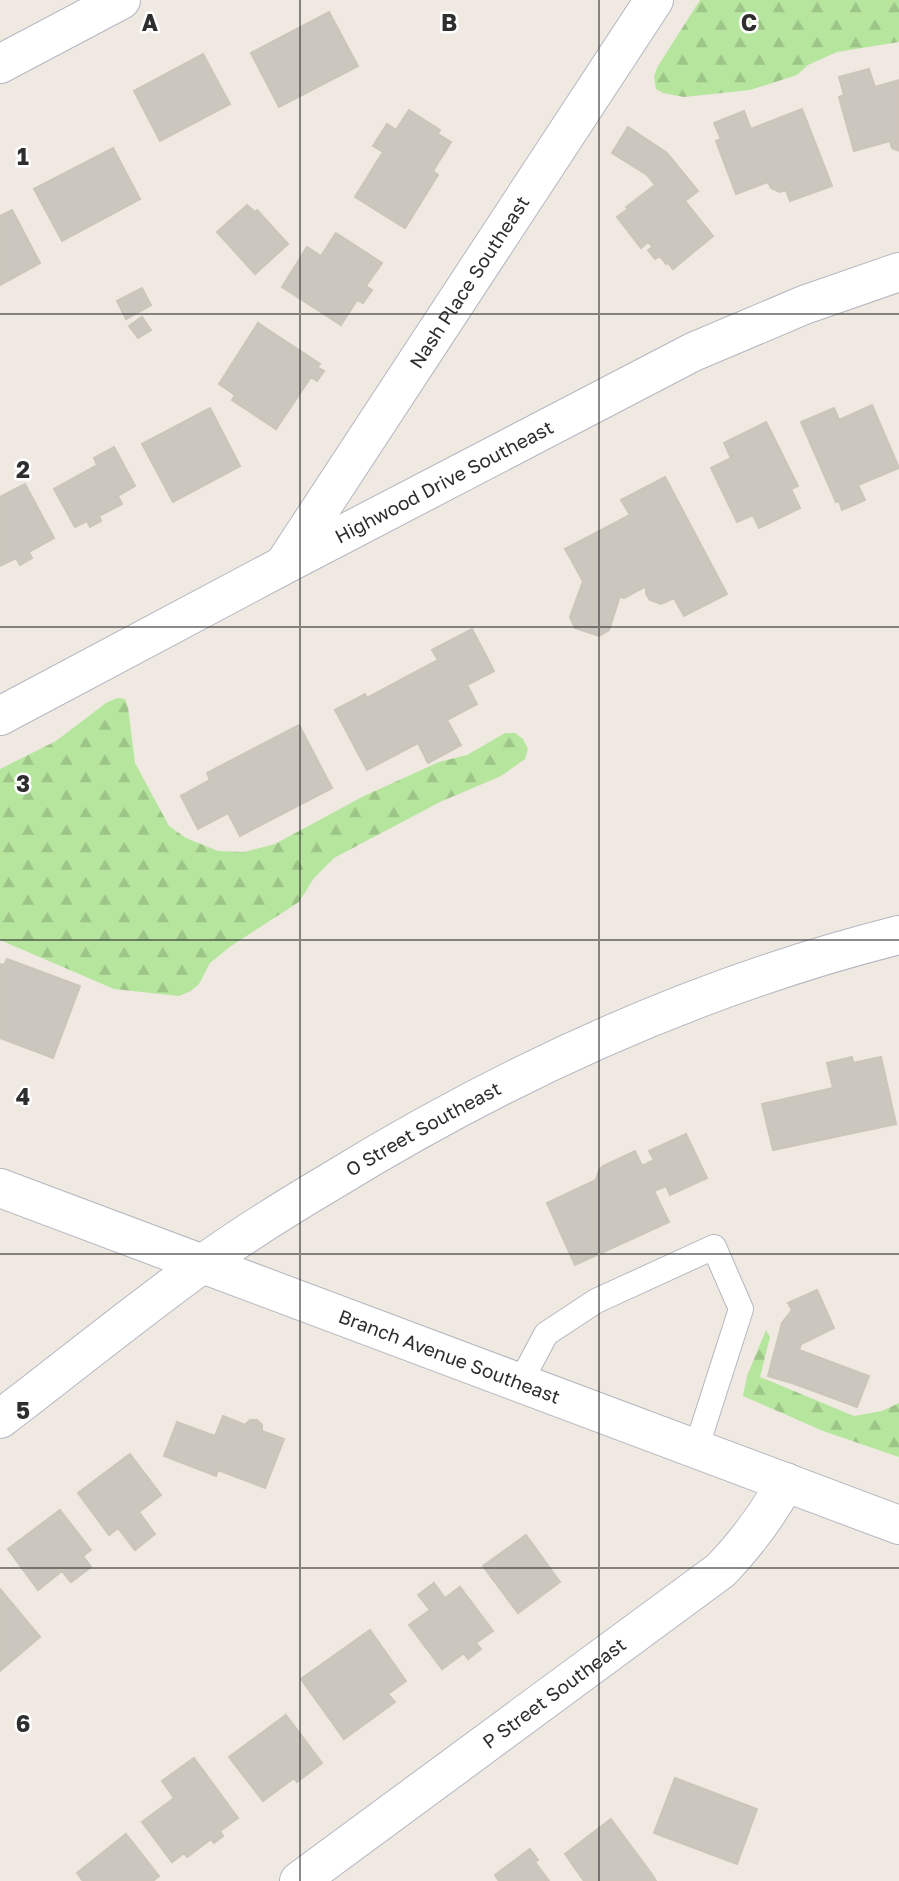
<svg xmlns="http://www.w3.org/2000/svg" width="899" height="1881" font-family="'Golos Text',sans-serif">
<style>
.forest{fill:url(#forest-firs)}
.building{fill:#cbc7bf;stroke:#cbc5ba;stroke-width:2}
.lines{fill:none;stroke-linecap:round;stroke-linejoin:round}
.service-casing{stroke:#b4b7c1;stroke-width:26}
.minor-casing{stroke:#b4b7c1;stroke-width:40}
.secondary-casing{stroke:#b4b7c1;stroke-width:40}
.service{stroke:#fff;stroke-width:24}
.minor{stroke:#fff;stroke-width:38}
.secondary{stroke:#fff;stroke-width:38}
.grid{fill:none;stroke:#2e2e2e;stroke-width:2;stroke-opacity:0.55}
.labels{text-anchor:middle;stroke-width:5;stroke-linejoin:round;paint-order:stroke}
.street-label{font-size:19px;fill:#2e2e2e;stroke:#fff}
.grid-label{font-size:23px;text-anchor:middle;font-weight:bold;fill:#2e2e2e;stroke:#fff;stroke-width:5;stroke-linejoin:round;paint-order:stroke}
</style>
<defs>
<pattern id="forest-firs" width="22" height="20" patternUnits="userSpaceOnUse" patternTransform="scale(1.75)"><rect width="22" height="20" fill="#b6e59e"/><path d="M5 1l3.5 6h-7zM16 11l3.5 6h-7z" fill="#9dc588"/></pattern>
</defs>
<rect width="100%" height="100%" fill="#efe9e1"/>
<path class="forest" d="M700,0H899V42L837,52L808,65L797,75L750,90L684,97L663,93L656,89L654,76L658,66Z
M117,698L125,699L128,707L135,763L169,826L186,838L218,851L244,852L275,844L364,796L439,762L467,755L505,733H515L523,739L528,749L525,759L501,776L440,802L334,858L314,878L299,902L231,946L210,963L199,984L191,991L179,996L114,989L0,940V769L56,741L106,703Z
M766,1330L770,1337L760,1377L854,1416L882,1411L899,1403V1457L823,1431L743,1396L747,1376Z"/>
<path class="building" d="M329,12L358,66L279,107L251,53Z
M203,54L230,104L160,141L134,91Z
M869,69L875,87L899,80V151L892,148L890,141L854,151L839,97L844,95L839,77Z
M802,109L832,186L790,201L786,190L780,192L771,188L768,182L736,194L716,141L721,139L714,123L744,111L751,129Z
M409,110L440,130L438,134L451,142L433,171L438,175L405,228L355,197L383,152L373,146L387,124L396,130Z
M628,127L667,153L698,191L685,201L713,236L673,269L668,263L666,264L660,256L655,259L648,250L653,247L648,242L641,248L617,217L628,209L626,207L655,185L647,175L612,153Z
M113,148L140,199L62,241L34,189Z
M247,205L255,212L257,210L288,244L255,274L217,232Z
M12,210L40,263L0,285V216Z
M336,233L382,263L366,286L372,290L363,303L357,300L341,325L282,287L307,247L321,256Z
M142,288L151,305L126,319L117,301Z
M142,317L151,330L138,338L129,326Z
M258,323L320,364L317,367L324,371L317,381L311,377L276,429L232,400L235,395L219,384Z
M872,405L899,468L858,485L865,500L842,510L839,501L836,502L801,422L834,408L839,420Z
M210,408L240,466L173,502L142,444Z
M766,422L798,486L791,489L800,508L759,528L753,515L737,522L711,468L731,458L724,443Z
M114,447L135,486L118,496L122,504L99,516L101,521L90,527L87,521L75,527L54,489L97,465L94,458Z
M665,477L727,594L684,616L674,598L661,604L650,600L646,594V586L624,598L620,596L609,630L599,636L575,628L570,617L583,581L565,549L630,515L621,500Z
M25,484L54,538L29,552L32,558L20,565L16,558L0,566V497Z
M472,629L494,671L467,685L477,704L447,720L461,745L428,763L418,743L367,770L335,710L365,694L367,698L438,660L432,650Z
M299,725L332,788L240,836L228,813L198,829L181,796L210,780L207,773Z
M7,959L80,986L53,1058L0,1038V964L4,965Z
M852,1057L853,1063L881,1057L896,1124L773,1150L762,1104L833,1088L827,1063Z
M686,1134L707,1178L670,1195L666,1186L654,1191L669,1222L575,1265L547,1203L596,1180L599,1170L603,1166L635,1151L642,1166L654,1160L649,1151Z
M817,1290L834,1328L801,1344L799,1350L869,1376L857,1407L792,1383L768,1376L782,1323L792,1310L788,1303Z
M223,1416L245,1425L250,1420H257L262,1425V1431L284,1439L265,1488L218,1470L216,1476L164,1456L177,1422L215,1436Z
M130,1454L161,1495L139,1512L155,1534L135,1550L118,1528L109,1535L78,1493Z
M60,1510L91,1550L83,1556L91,1567L71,1582L62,1571L38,1590L8,1549Z
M526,1535L560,1582L518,1613L483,1566Z
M434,1583L445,1598L460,1587L493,1631L476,1643L481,1649L468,1659L464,1653L442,1669L409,1625L430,1610L418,1595Z
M0,1589L40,1637L0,1671Z
M370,1630L406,1681L388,1694L395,1702L344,1739L301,1679Z
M286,1715L322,1763L297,1782L294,1778L263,1801L229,1757Z
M194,1758L238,1818L220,1831L223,1836L214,1843L211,1839L187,1857L184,1853L172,1862L142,1822L174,1798L162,1781Z
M675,1778L757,1809L737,1864L654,1833Z
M611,1819L651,1873L656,1881H584L565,1854Z
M126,1834L159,1876L153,1881H83L77,1873Z
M530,1849L538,1860L535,1862L549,1881H499L495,1875Z"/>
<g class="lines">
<defs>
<path id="service" d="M520,1383L546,1334L596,1301L714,1247L741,1309L696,1449"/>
<g id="minor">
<path d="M0,64L121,0"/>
<path id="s1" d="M285,563L654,0"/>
<path id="s2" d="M0,716L284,565L693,352L804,305L899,272"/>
<path id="s3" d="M0,1419C67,1368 133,1314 201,1265C243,1235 286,1208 330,1182C507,1073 697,986 899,935"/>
<path id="s4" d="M299,1881L721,1570C746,1544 768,1514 786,1482"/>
</g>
<g id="secondary">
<path id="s5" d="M0,1188L899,1525"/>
</g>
</defs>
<use href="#service" class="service-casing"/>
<use href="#minor" class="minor-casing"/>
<use href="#secondary" class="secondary-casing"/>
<use href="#service" class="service"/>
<use href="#minor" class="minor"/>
<use href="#secondary" class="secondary"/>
</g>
<path class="grid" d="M300,0V1881M599,0V1881M0,314H899M0,627H899M0,940H899M0,1254H899M0,1568H899"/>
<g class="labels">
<g class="street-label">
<text dy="7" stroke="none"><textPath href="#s1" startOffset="336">Nash Place Southeast</textPath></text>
<text dy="7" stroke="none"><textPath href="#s2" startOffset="502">Highwood Drive Southeast</textPath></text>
<text dy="7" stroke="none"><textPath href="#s3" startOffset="514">O Street Southeast</textPath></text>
<text dy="7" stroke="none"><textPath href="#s5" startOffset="480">Branch Avenue Southeast</textPath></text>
<text dy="7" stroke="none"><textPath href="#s4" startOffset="317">P Street Southeast</textPath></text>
</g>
</g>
<g class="grid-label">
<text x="150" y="31">A</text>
<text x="449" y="31">B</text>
<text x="749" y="31">C</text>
<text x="23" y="165">1</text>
<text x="23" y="478">2</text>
<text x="23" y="792">3</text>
<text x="23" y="1105">4</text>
<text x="23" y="1419">5</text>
<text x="23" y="1732">6</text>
</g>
</svg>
